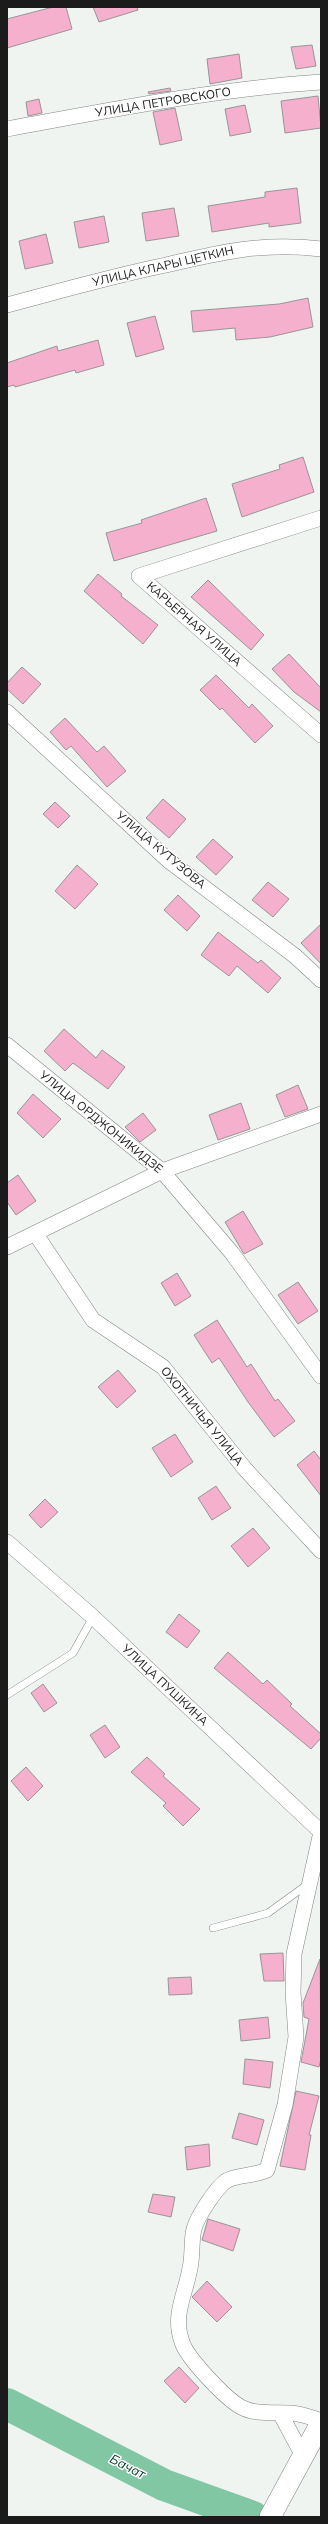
<svg xmlns="http://www.w3.org/2000/svg" width="328" height="2524" font-family="Mulish,sans-serif">
<style>
.lines{fill:none;stroke-linecap:round;stroke-linejoin:round}
.river{stroke:#82c7a3;stroke-width:32}
.building{fill:#f5b0cd;stroke:#999596}
.service-casing{stroke:#828684;stroke-width:8}
.minor-casing{stroke:#828684;stroke-width:16}
.secondary-casing{stroke:#828684;stroke-width:22}
.service{stroke:#fff;stroke-width:7}
.minor{stroke:#fff;stroke-width:15}
.secondary{stroke:#fff;stroke-width:21}
.labels{text-anchor:middle;stroke-width:3;stroke-linejoin:round;paint-order:stroke}
.street-label{font-size:12px;fill:#1a1b1a;stroke:#fff}
.water-label{font-size:13px;font-style:italic;fill:#003a24;stroke:#fff}
</style>
<rect width="100%" height="100%" fill="#f0f4f1"/>
<g class="lines">
<path class="river" d="M7,2404L164,2485L253,2517"/>
</g>
<path class="building" d="M53,7H66L72,29L7,48V19Z
M93,7H137L138,10L99,22Z
M312,45L316,66L296,69L291,47Z
M239,54L242,78L210,84L207,59Z
M170,88L171,91L149,94L148,92Z
M318,96L321,128L285,133L281,101Z
M39,99L42,113L28,116L26,102Z
M245,105L251,132L230,136L225,109Z
M175,108L182,140L160,145L153,112Z
M297,188L301,223L269,227V223L212,232L208,206L265,197V192Z
M174,208L179,236L146,241L142,213Z
M104,216L109,242L79,248L74,222Z
M46,234L53,263L25,269L19,241Z
M308,298L313,327L270,337L236,340L235,328L193,332L191,311L279,304Z
M155,316L164,349L136,357L127,323Z
M98,340L104,365L76,373L75,370L15,387L14,385L7,387V363L57,346L58,351Z
M303,457L314,492L242,517L232,484L280,469L279,465Z
M206,498L217,531L114,561L106,533L142,523L141,520Z
M98,574L122,594L121,596L158,625L143,644L84,591Z
M208,580L264,635L251,650L191,597Z
M289,654L321,688V712L294,692L272,669Z
M22,667L41,684L23,704L7,689V683Z
M216,675L249,708L252,704L273,726L255,743L222,708L220,710L200,690Z
M65,718L97,752L104,746L126,771L107,787L71,746L66,750L50,732Z
M163,799L186,819L169,838L146,818Z
M55,802L70,816L58,828L43,814Z
M213,839L233,857L216,875L196,857Z
M77,865L98,884L75,909L55,891Z
M268,882L289,899L273,917L252,900Z
M178,895L200,916L187,931L164,910Z
M321,924V964L301,943Z
M218,932L258,963L261,960L281,978L268,993L237,966L229,976L201,955Z
M64,1029L96,1058L102,1050L125,1067L108,1089L73,1063L65,1071L44,1051Z
M298,1085L308,1109L285,1117L276,1095Z
M33,1094L61,1119L43,1138L17,1113Z
M241,1103L250,1129L218,1140L209,1115Z
M143,1113L156,1130L140,1142L125,1127Z
M18,1175L36,1201L16,1215L7,1202V1183Z
M243,1211L263,1244L244,1254L225,1222Z
M177,1273L191,1296L175,1306L161,1283Z
M298,1282L318,1311L298,1324L278,1295Z
M217,1320L247,1367L251,1364L275,1401L278,1399L295,1421L274,1437L248,1402L219,1358L212,1363L194,1335Z
M118,1370L136,1391L117,1408L98,1387Z
M175,1434L193,1462L171,1477L152,1448Z
M314,1451L321,1460V1496L297,1465Z
M216,1486L231,1508L212,1520L198,1498Z
M45,1499L58,1512L41,1528L29,1515Z
M253,1528L270,1548L248,1567L231,1546Z
M179,1614L200,1631L187,1648L166,1632Z
M228,1652L263,1684L267,1680L292,1704L290,1706L321,1734V1738L311,1749L214,1668Z
M43,1684L57,1703L44,1712L31,1693Z
M105,1725L120,1747L105,1758L90,1735Z
M147,1757L165,1774L163,1776L200,1809L183,1826L163,1806L166,1803L131,1772Z
M26,1767L43,1786L28,1801L11,1781Z
M283,1953L284,1981H264L260,1954Z
M320,1959L321,2059L319,2067L301,2062L309,2019L304,2017L303,2003Z
M191,1977L192,1994L169,1995L168,1978Z
M268,2017L270,2038L241,2041L239,2020Z
M245,2059L273,2062L270,2088L243,2084Z
M296,2091L319,2096L309,2135H311L305,2170L280,2166Z
M239,2113L264,2120L257,2145L232,2138Z
M209,2144L210,2166L187,2170L185,2147Z
M153,2194L175,2197L171,2217L148,2212Z
M208,2219L240,2229L233,2251L202,2240Z
M207,2281L232,2307L217,2322L192,2297Z
M179,2367L199,2388L185,2403L164,2381Z"/>
<g class="lines">
<defs>
<path id="service" d="M7,1695L73,1653L93,1617
M213,1928L268,1913L308,1884"/>
<path id="minor" d="M7,129C111,110 215,89 321,82
M7,305C60,291 112,276 166,265C221,252 264,242 321,249
M321,518L139,576L321,735
M7,712L169,861L295,956L321,980
M7,1045L162,1171L232,1253L321,1376
M35,1233L93,1320L163,1367L245,1469L321,1551
M7,1247L162,1171L321,1114
M7,1542L93,1617L321,1832
M321,1832L294,1954L293,1992L296,2037L285,2105L267,2170C255,2176 235,2175 226,2181C216,2188 197,2217 194,2229C191,2241 193,2255 190,2268C186,2293 172,2315 182,2342C187,2358 226,2399 241,2407C257,2416 280,2411 298,2414C305,2415 313,2418 321,2421
M280,2413L303,2456"/>
<path id="secondary" d="M270,2517L321,2423"/>
</defs>
<use href="#service" class="service-casing"/>
<use href="#minor" class="minor-casing"/>
<use href="#secondary" class="secondary-casing"/>
<use href="#service" class="service"/>
<use href="#minor" class="minor"/>
<use href="#secondary" class="secondary"/>
</g>
<g class="labels">
<g class="street-label">
<text transform="translate(163 102) rotate(-9)" y="4">УЛИЦА ПЕТРОВСКОГО</text>
<text transform="translate(163 266) rotate(-13)" y="4">УЛИЦА КЛАРЫ ЦЕТКИН</text>
<text transform="translate(194 624) rotate(41)" y="4">КАРЬЕРНАЯ УЛИЦА</text>
<text transform="translate(161 850) rotate(40)" y="4">УЛИЦА КУТУЗОВА</text>
<text transform="translate(101 1122) rotate(39)" y="4">УЛИЦА ОРДЖОНИКИДЗЕ</text>
<text transform="translate(202 1416) rotate(51)" y="4">ОХОТНИЧЬЯ УЛИЦА</text>
<text transform="translate(165 1685) rotate(43)" y="4">УЛИЦА ПУШКИНА</text>
</g>
<g class="water-label">
<text transform="translate(128 2466) rotate(27)" y="5">Бачат</text>
</g>
</g>
<rect width="328" height="2524" fill="none" stroke="#1a1b1a" stroke-width="16"/>
</svg>
